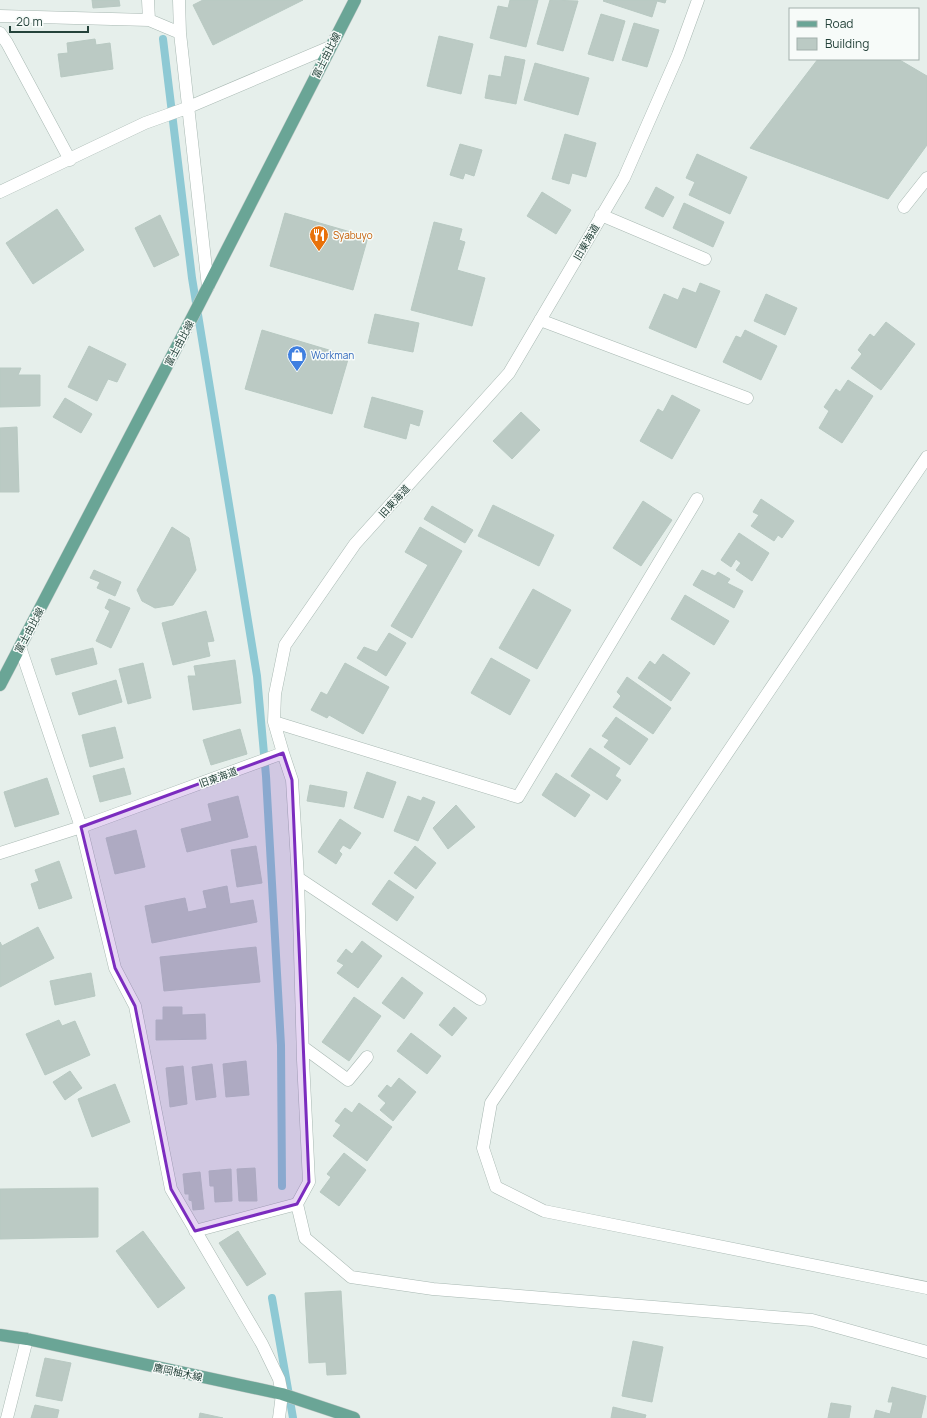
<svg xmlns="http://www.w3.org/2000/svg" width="927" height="1418" font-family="Manrope,'Noto Sans JP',sans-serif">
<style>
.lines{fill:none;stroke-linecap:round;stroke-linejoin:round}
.stream{stroke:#8ec9d4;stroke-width:8}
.building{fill:#bbcac4;stroke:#b8c9c2}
.minor-casing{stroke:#a8b8b2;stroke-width:13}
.major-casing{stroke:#c2cac8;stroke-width:13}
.minor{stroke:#fff;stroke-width:12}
.major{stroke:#6aa596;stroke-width:12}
.marked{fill:#7b2cbf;fill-opacity:0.2;stroke:#7b2cbf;stroke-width:3;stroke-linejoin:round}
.labels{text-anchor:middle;stroke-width:3;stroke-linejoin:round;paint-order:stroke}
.street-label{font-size:10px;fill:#24423a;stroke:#f7fbf9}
.food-label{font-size:10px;fill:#c56008;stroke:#f7fbf9;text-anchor:start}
.shop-label{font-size:10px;fill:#366cbe;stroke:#f7fbf9;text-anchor:start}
</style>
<rect width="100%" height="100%" fill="#e6efeb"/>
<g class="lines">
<path class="stream" d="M163,39L192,278L257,676L266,776L281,1045L282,1186
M272,1298L293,1418"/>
</g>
<path class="building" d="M92,0H119L120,6L93,8Z
M203,0H303L213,45L193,5Z
M510,0H538L526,47L490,38L498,6L508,8Z
M550,0L578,1L563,51L537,44Z
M604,0H666L665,3L657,1L652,17L603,1Z
M601,14L625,21L613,61L588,54Z
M634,23L659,30L647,67L622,60Z
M439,36L473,44L461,94L427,86Z
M95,39L96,45L110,43L113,69L61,77L58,54L68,53L67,43Z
M505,56L525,60L516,104L485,98L489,75L501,77Z
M818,59H898L927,76V145L888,199L750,148Z
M535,63L589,78L578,115L524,100Z
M565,134L596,143L586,177L572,173L569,184L552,179Z
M460,144L482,150L474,176L465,173L463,179L450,175Z
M697,154L747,177L730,214L689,195L695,182L686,178Z
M656,187L674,197L663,217L645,208Z
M542,192L571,210L556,234L527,216Z
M684,203L724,222L713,247L673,228Z
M57,209L84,250L33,284L6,243Z
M285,213L368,237L353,290L270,266Z
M160,215L179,255L154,267L135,228Z
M434,222L462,229L459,240L465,242L457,270L485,278L472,326L411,310Z
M700,283L720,291L696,348L649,328L664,294L678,300L683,288L696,293Z
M766,294L797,308L785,335L754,321Z
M375,314L419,323L413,352L368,343Z
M886,322L915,344L881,390L851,368L862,354L858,350L870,334L874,337Z
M262,330L349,356L332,414L245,389Z
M745,330L777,346L761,380L723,362L736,336L741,338Z
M89,346L126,364L117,382L108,379L97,401L68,387Z
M0,368H21L18,375H40V406L0,407Z
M848,380L873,396L842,443L819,428L829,411L824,407L836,389L840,392Z
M672,395L700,410L672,459L640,441L658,409L663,412Z
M372,397L423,411L419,426L410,423L406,439L364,427Z
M65,398L92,414L81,433L53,417Z
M521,412L540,430L512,459L493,441Z
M17,427L19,492H0V428Z
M761,499L794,521L782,538L778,535L774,541L751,526L759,515L753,512Z
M643,501L672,520L641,566L613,548Z
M493,505L554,535L539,566L478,536Z
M432,506L473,530L465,543L424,519Z
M172,527L189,538L196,570L173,605L155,608L142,601L137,590Z
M420,527L462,551L412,638L391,626L428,565L405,552Z
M739,533L769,553L752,581L736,570L741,563L736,559L731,567L721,560Z
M94,570L121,582L115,596L97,588L100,582L90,578Z
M702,570L715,576L718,572L730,579L727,583L743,591L734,608L693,585Z
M533,589L571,610L537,669L499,648Z
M685,595L729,621L714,645L671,619Z
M109,599L130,608L111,648L96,641L110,611L105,608Z
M206,611L214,641L207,642L210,656L173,665L162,623Z
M389,633L406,643L386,676L357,658L364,647L377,652Z
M93,648L97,664L56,675L51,659Z
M663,654L690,673L671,701L638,678L650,661L655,665Z
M491,658L530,680L510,715L471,693Z
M235,660L241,703L193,710L188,676H196L194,666Z
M143,663L151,698L128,704L119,669Z
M345,663L389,687L363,734L329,715L327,718L311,710L321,692L327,695Z
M627,677L671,708L653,734L613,707L621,696L617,692Z
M116,680L122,702L79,715L72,693Z
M616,717L648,739L630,765L604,747L609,740L602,736Z
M115,727L123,758L90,767L82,735Z
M240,729L247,754L211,765L203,740Z
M590,748L620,768L615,776L621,780L607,800L571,776Z
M124,768L131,794L100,802L93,776Z
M367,772L396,782L383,818L354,808Z
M556,773L590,795L575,817L542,795Z
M47,778L59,814L15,827L4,792Z
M310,785L347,792L344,807L307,801Z
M238,796L248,837L187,852L181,829L212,821L208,804Z
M408,796L421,801L423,797L435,802L418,841L394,831Z
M456,805L475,827L448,849L433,828Z
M340,819L361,833L350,849L343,845L339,851L342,854L336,864L318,852Z
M136,830L145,867L115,874L106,838Z
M256,846L262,883L237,887L231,850Z
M415,846L436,863L416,889L394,873Z
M59,861L72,898L39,909L31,884L39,881L35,870Z
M389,880L414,897L397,921L372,904Z
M227,886L230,904L253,900L257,922L152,943L145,906L185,898L188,912L207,908L203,891Z
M38,927L54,958L0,987V942L2,946Z
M362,941L382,956L358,988L337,973L344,965L337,961L346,949L352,954Z
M256,947L260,982L164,991L160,957Z
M91,973L95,996L55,1005L50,981Z
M402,977L423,993L404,1019L382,1003Z
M354,997L381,1016L349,1061L322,1042Z
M163,1007H182V1015L205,1014L206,1039L156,1040V1020H163Z
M454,1007L467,1018L452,1036L439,1025Z
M59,1020L62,1026L75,1021L90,1055L45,1075L26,1034Z
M411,1033L441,1056L427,1074L397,1051Z
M246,1061L249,1095L226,1097L223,1064Z
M212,1064L216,1097L196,1100L192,1067Z
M183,1066L187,1104L170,1107L166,1068Z
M70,1071L82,1088L65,1100L53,1082Z
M399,1078L416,1092L393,1121L380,1110L386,1103L378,1096L387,1085L391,1088Z
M115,1084L130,1122L92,1137L78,1099Z
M359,1103L392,1127L367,1161L333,1136L341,1125L335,1121L345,1108L352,1113Z
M344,1153L366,1170L339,1206L320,1192L331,1177L327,1174Z
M255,1168L257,1201H239L237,1169Z
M231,1169L232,1201L215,1202L214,1186H210L209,1171Z
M200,1172L204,1209L193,1210L192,1201L189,1200V1194H185L183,1174Z
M98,1188V1237L0,1239V1189Z
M143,1231L185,1288L158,1308L116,1251Z
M238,1231L266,1274L247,1286L219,1243Z
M341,1291L346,1374L327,1375L326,1362L309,1363L305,1293Z
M633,1341L663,1347L652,1402L622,1396Z
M45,1358L71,1363L62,1401L36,1396Z
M892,1387L926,1396L921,1418H874L876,1410L890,1414L893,1402H888Z
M831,1403L851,1406L849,1418H828Z
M35,1405L59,1410L57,1418H31Z
M613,1407L646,1415L645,1418H611Z
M200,1413L223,1418H199Z"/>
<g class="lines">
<defs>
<path id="minor" d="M148,0L149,20
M179,0L180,33L208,287
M0,16L149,20L180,33
M0,33L7,43L70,160
M0,192L145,123L184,109L330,47
M904,207L927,178
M601,215L705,259
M540,320L747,398
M927,457L491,1103L483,1148L496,1187L544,1211L927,1288
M20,647L81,827L115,968L135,1006L171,1189L262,1344L279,1379L282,1394L279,1418
M274,722L518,797L697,499
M0,853L81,827L283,753L274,722L275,694L285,645L355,544L509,373L624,178L678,55L698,0
M298,878L480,999
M303,1047L348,1080L367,1057
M297,1204L305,1238L351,1277L433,1289L812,1320L927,1352
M195,1231L297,1204L309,1182L303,1060L298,878L292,780L283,753
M7,1418L27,1339"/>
<path id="major" d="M0,685L195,312L355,0
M0,1335L27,1339L282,1394L354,1418"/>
</defs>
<use href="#minor" class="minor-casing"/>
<use href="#major" class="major-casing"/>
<use href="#minor" class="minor"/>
<use href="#major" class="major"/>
</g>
<path class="marked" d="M283,753L292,780L309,1182L297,1204L195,1231L171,1189L135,1006L115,968L81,827Z"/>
<defs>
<symbol id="restaurant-pin" viewBox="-11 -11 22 30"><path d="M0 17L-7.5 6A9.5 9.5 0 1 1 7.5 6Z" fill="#e8710a" stroke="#f7fbf9"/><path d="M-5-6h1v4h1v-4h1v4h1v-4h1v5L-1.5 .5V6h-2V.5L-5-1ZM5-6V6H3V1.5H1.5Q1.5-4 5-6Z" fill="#fff"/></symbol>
<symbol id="shop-pin" viewBox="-11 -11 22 30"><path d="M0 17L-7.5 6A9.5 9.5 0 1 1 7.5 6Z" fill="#3f7fe0" stroke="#f7fbf9"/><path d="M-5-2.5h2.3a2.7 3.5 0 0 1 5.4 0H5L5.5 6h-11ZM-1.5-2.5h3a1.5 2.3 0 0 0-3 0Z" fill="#fff"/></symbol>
</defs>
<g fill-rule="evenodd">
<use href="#restaurant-pin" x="308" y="224" width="22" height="30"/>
<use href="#shop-pin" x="286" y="344" width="22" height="30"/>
</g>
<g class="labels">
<g class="street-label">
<text transform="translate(326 55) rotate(-63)" y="4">富士由比線</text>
<text transform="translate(586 242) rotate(-60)" y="4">旧東海道</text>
<text transform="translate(179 343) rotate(-62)" y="4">富士由比線</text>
<text transform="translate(394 501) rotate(-48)" y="4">旧東海道</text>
<text transform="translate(29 630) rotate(-62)" y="4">富士由比線</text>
<text transform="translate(218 777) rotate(-20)" y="4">旧東海道</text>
<text transform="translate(178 1372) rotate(12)" y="4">鷹岡柚木線</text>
</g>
<g class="food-label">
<text x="333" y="239">Syabuyo</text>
</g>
<g class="shop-label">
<text x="311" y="359">Workman</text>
</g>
</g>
<rect x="789" y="8" width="130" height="52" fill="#f7fbf9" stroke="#a3b1ad"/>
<rect x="797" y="21" width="20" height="6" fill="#6aa596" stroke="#a3b1ad"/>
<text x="825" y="28" font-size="12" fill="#24423a">Road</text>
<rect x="797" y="38" width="20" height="12" fill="#bbcac4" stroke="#a3b1ad"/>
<text x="825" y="48" font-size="12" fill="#24423a">Building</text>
<path d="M10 26v6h78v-6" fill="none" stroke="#24423a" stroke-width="2"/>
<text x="16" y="26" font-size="12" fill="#24423a" stroke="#f7fbf9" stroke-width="3" paint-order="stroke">20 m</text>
</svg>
